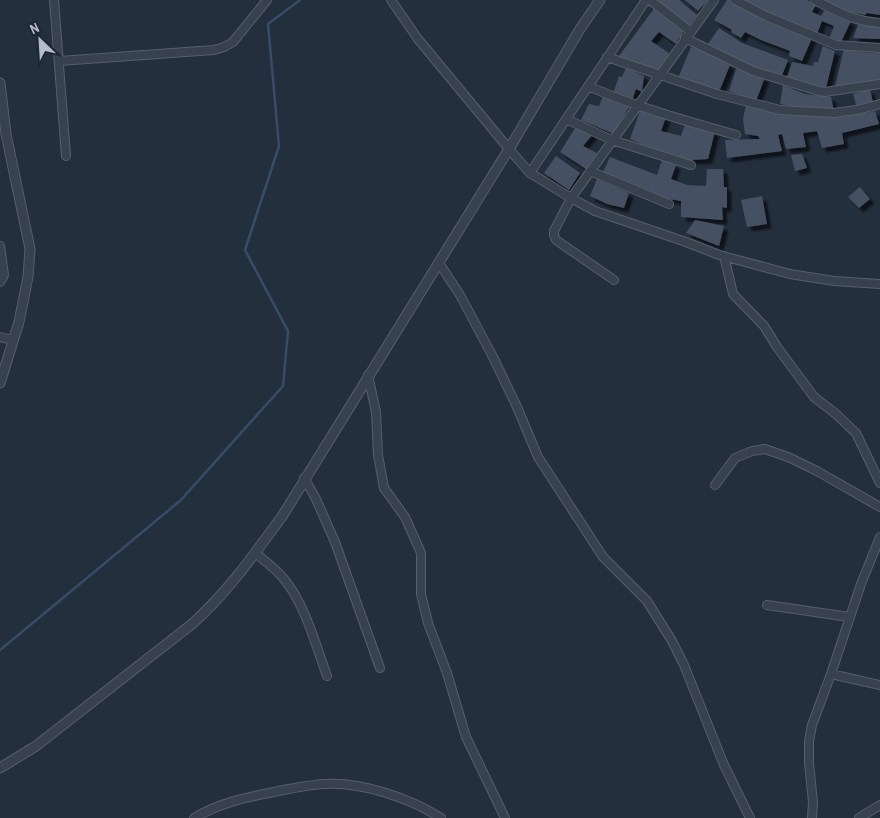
<svg xmlns="http://www.w3.org/2000/svg" width="880" height="818" font-family="'Archivo Narrow',sans-serif">
<style>
.lines{fill:none;stroke-linecap:round;stroke-linejoin:round}
.stream{stroke:#394c67;stroke-width:2.5}
.building{fill:#455162;filter:url(#shadow)}
.minor-casing{stroke:#565f6c;stroke-width:10}
.tertiary-casing{stroke:#565f6c;stroke-width:11}
.minor{stroke:#38414e;stroke-width:8}
.tertiary{stroke:#38414e;stroke-width:9}
</style>
<defs>
<filter id="shadow"><feDropShadow dx="4.5" dy="4.5" stdDeviation="1" flood-color="#0009"/></filter>
</defs>
<rect width="100%" height="100%" fill="#242f3e"/>
<g class="lines">
<path class="stream" d="M0,650L181,500L283,386L288,331L245,250L279,146L268,24L300,0"/>
</g>
<path class="building" d="M657,0H679L697,15L688,27Z
M685,0H708L698,11Z
M727,0H733L812,38L802,61L789,56L790,51L761,40L745,32L741,38L731,32L732,30L714,20Z
M742,0H807L816,5L812,12L821,16L825,10L851,21L840,44L829,39L834,26L822,21L817,34L792,22L779,20Z
M824,0H880V15L867,13L865,15L839,10Z
M656,6L685,29L676,44L659,32L651,41L669,53L658,73L619,56Z
M858,25L880,27V39L853,38Z
M719,28L742,43L788,60L781,78L747,64L708,44Z
M823,46L835,51L826,88L811,85L787,77L792,62L813,66L814,62H818Z
M691,47L706,52L730,65L719,92L678,78Z
M844,48L858,52L880,53V82L835,87Z
M626,68L644,76L642,92L636,89L632,101L613,94L619,76L622,77Z
M736,69L765,77L756,101L729,91Z
M783,85L805,94L831,97L834,111L813,110L780,104Z
M870,89L873,103L857,108L853,94Z
M603,96L629,107L614,134L581,120L589,104L599,106Z
M746,104L778,114L813,116L842,117L875,111L879,124L842,133L844,144L822,148L817,131L803,133L806,147L786,149L782,134L778,135L782,151L727,158L725,140L760,139L758,136L745,134L743,119Z
M640,111L666,117L661,131L681,136L685,124L715,131L708,159L690,160L654,150L630,139Z
M577,125L594,133L583,146L597,153L586,169L560,152Z
M802,154L807,168L795,171L791,155Z
M556,156L580,173L569,190L544,173Z
M610,157L657,175L662,160L676,165L671,179L687,185L706,186L707,169H723L724,187H727V208L722,207L723,220L681,217V201L657,197L602,174Z
M597,179L629,193L624,208L607,204L590,196Z
M860,187L870,199L859,208L848,197Z
M762,196L767,224L747,227L741,200Z
M695,220L724,226L719,246L686,233Z"/>
<g class="lines">
<defs>
<path id="minor" d="M54,0L66,156
M391,0L418,39L509,149L530,173L571,198L595,211L686,242L719,255L790,274L834,281L880,284
M650,0L690,31
M735,0L766,16L836,45L880,48
M815,0C838,12 853,21 880,23
M685,38L753,71L819,91L825,92L880,84
M607,57L717,94L780,110L834,113L857,110L880,104
M59,61L214,50L224,47L233,42L267,0
M588,86C636,107 686,121 736,135
M566,119L612,140L691,165
M590,171L669,204
M530,173L646,0
M0,246L4,275L0,282
M724,256L733,294L764,326L777,347L814,397L836,414L856,433L880,483
M439,263L460,295L493,357L517,407L538,457L603,557L647,601L672,641L684,665L724,765L750,818
M614,280L556,240L554,235V231L571,198L714,0
M0,337L13,340
M368,375L376,412L378,455L384,488L405,517L421,553V594L428,623L447,673L466,737L505,818
M304,478L316,499L335,542L380,668
M715,485L735,458L752,451L765,449L788,457L817,471L880,507
M255,553C265,561 276,569 284,579C305,604 316,646 327,676
M767,605L849,617
M831,674L880,685
M194,818C218,804 242,798 269,793C288,789 306,785 325,784C362,782 410,798 441,818
M812,818L813,802L809,763V741L812,725L831,674L861,584L880,537
M859,818L880,805"/>
<path id="tertiary" d="M0,83L6,134L30,249L28,277L19,322L0,383
M0,768L36,746L192,624C228,592 255,553 283,515L509,149L580,29L600,0"/>
</defs>
<use href="#minor" class="minor-casing"/>
<use href="#tertiary" class="tertiary-casing"/>
<use href="#minor" class="minor"/>
<use href="#tertiary" class="tertiary"/>
</g>
<g transform="translate(40 40) rotate(335)" stroke="#1d2633" stroke-width="4" paint-order="stroke">
<path d="M0-4L9 19L0 12L-9 19Z" fill="#b4bcc9"/>
<text y="-8" font-size="14" font-weight="bold" text-anchor="middle" fill="#b4bcc9">N</text>
</g>
</svg>
